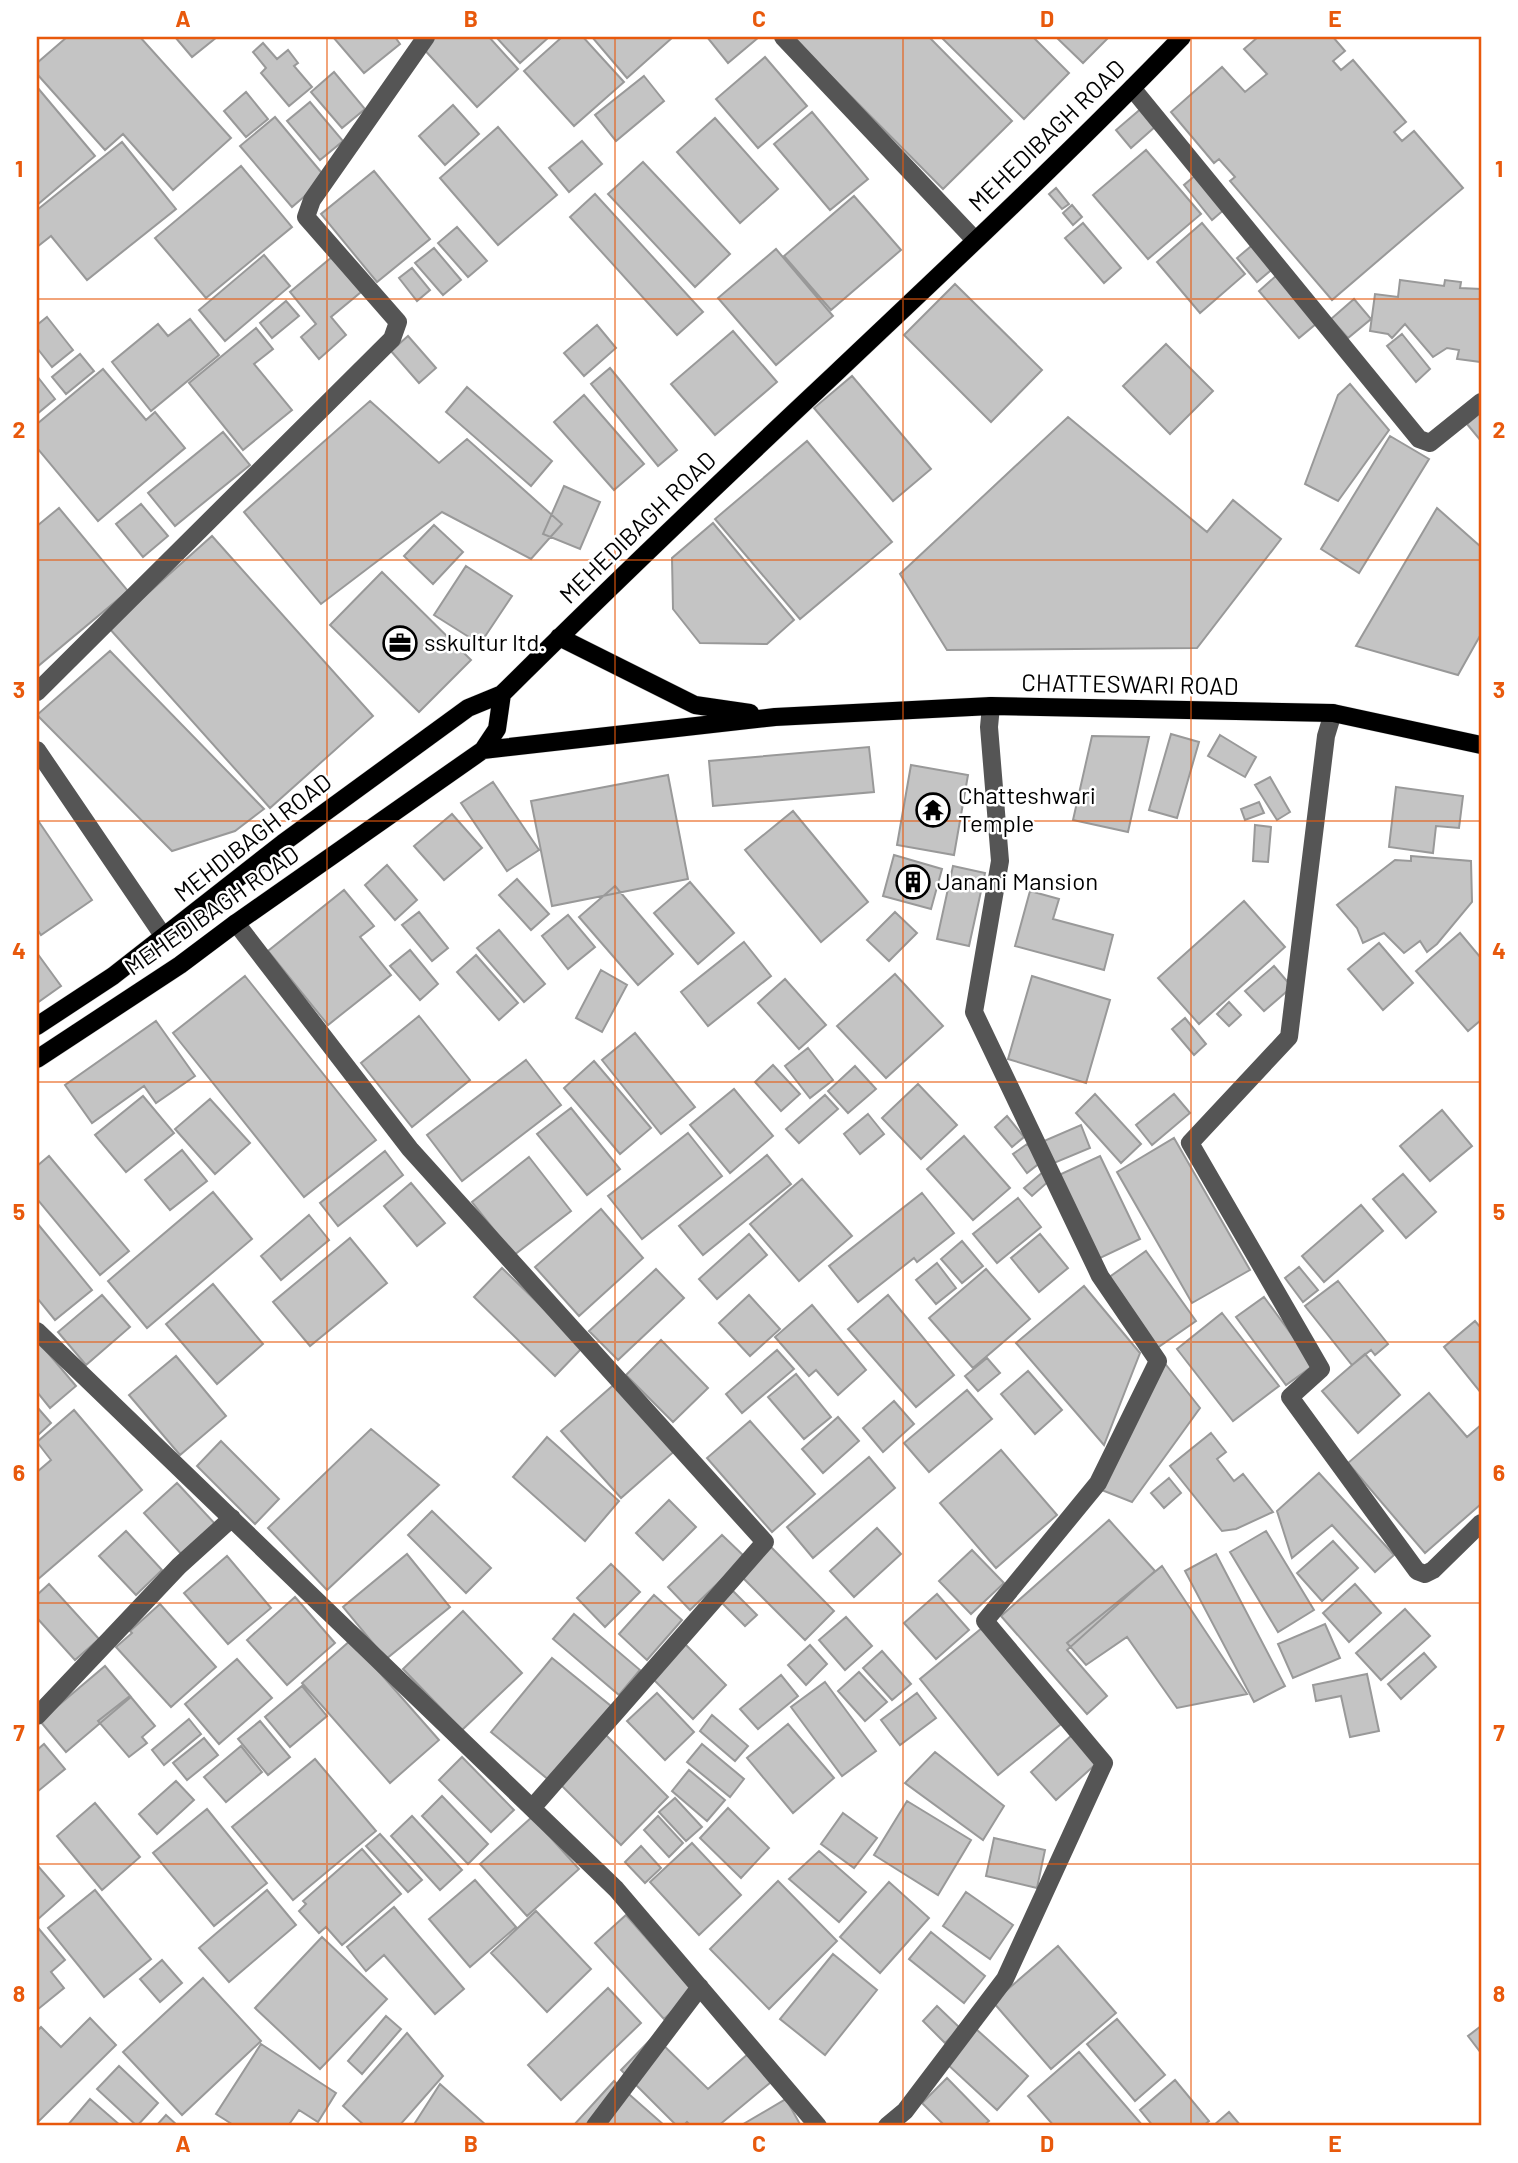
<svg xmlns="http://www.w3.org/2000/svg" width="1518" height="2163" font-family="Barlow,sans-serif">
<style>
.building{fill:#c4c4c4;stroke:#999;stroke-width:2}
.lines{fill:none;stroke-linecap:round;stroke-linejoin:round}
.major-casing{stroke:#dbdbdb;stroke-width:19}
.minor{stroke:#555;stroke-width:18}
.major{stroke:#000;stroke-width:18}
.grid{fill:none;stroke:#e8590c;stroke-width:2;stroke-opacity:0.55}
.labels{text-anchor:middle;stroke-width:5;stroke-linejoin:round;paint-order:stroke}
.street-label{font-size:24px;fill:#000;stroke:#fff}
.poi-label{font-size:24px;fill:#000;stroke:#fff;text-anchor:start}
.neatline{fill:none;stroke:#e8590c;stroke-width:2.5}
.grid-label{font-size:23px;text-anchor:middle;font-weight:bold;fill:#e8590c}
</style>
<rect width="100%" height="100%" fill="#fff"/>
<path class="building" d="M67,37H140L231,138L173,190L123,134L105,150L37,74V63Z
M175,37H217L192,57Z
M333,37H395L400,44L364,73Z
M429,37H489L518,69L477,107L420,45Z
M496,37H549L520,63Z
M562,37H583L624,82L574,126L524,71Z
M592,37H673L627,78Z
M707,37H759L728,63Z
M792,37H929L1012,121L943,189Z
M941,37H1033L1069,73L1024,119Z
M1056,37H1109L1083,63Z
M1258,37H1333L1345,51L1333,61L1341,70L1353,60L1406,122L1394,132L1402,141L1414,131L1463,188L1332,300L1230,181L1235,177L1219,159L1214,163L1171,112L1222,67L1245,92L1267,74L1244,49Z
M263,43L277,59L288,50L298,63L294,66L312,87L289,106L261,73L266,68L253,52Z
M765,57L807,106L758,148L716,99Z
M334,72L365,109L342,128L311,92Z
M644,76L664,101L616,141L595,115Z
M37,87L95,156L37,205Z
M246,92L268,119L246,137L224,111Z
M310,102L343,141L320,160L287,121Z
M453,105L479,134L445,165L419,136Z
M1143,107L1157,125L1131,148L1116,130Z
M812,112L868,179L830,210L774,144Z
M275,117L326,178L292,207L240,146Z
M715,118L778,189L740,223L677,152Z
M498,127L557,195L498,245L440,178Z
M582,141L602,164L569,192L549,168Z
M122,142L176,209L87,280L51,236L37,247V210Z
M1146,150L1201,214L1148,259L1093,195Z
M643,162L730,254L695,287L608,194Z
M241,166L292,227L206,298L155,238Z
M374,171L430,239L377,282L321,214Z
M1197,174L1226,208L1212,220L1184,185Z
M1056,188L1069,204L1062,209L1049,194Z
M595,194L703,312L677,335L570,217Z
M854,196L901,250L831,310L784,256Z
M1072,205L1082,217L1073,225L1063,213Z
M1083,223L1121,268L1104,283L1065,238Z
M1202,223L1245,274L1200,313L1157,262Z
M457,227L487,261L468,277L438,243Z
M1256,242L1276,266L1257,282L1237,258Z
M434,248L461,280L443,295L415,263Z
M776,249L833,316L776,365L718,298Z
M264,255L290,286L225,341L199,310Z
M332,257L361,292L331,317L346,335L319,359L301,337L316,324L290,292Z
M412,268L430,290L417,301L399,278Z
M1277,275L1317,323L1299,338L1259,291Z
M1400,280L1444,286L1445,280L1461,282L1460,288L1481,289V362L1457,359L1459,350L1447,348L1433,357L1405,324L1392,338L1388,334L1370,331L1375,294L1398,297Z
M955,284L1042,370L991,422L904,335Z
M1354,299L1371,319L1348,338L1331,319Z
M286,301L299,316L272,338L260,323Z
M47,317L73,350L52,367L37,348V325Z
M190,319L219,355L151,411L112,362L158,324L168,336Z
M597,325L616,348L584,376L564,353Z
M256,328L273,349L254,364L292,410L243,450L189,383Z
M733,331L777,382L715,435L671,384Z
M1402,334L1430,369L1416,382L1387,346Z
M408,336L436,368L419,383L391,351Z
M1166,344L1213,391L1170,434L1123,386Z
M80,354L94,371L66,394L52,377Z
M610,368L677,450L658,466L591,384Z
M103,369L146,420L155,412L185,448L98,521L37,448V424Z
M37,376L55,399L37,414Z
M852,376L931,469L893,501L814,408Z
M1350,384L1389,430L1338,501L1305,484L1338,395Z
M467,387L552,461L531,486L446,412Z
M584,395L644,464L614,490L554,422Z
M370,401L439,463L467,439L562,524L531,559L442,512L321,604L244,512Z
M1481,412V441L1467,424Z
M1068,417L1207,532L1233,500L1281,539L1197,648L947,650L900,574Z
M223,432L250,465L175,526L148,493Z
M1390,436L1429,459L1359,573L1321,549Z
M807,441L892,542L800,619L715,519Z
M564,486L600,502L580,549L543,534Z
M141,504L168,536L143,557L116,524Z
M59,508L128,591L37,667V526Z
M1437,508L1481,547V634L1458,675L1356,646Z
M713,523L794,620L767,644L700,643L673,609L672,558Z
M434,525L463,552L433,584L404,556Z
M212,536L373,716L270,808L109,628Z
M466,566L512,596L480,644L434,615Z
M382,572L471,660L419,712L330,625Z
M110,651L264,809L235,831L172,851L37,715Z
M1171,734L1199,742L1177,818L1149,810Z
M1220,735L1256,757L1245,777L1208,756Z
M1092,736L1149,737L1128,832L1073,820Z
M869,747L874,792L713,806L709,761Z
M911,765L968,775L954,855L897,845Z
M668,775L688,879L552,906L531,801Z
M1270,777L1290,812L1277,820L1255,785Z
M493,782L539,850L507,871L461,803Z
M1396,787L1463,796L1459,828L1436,826L1433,853L1389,847Z
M1259,802L1264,813L1245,820L1241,809Z
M793,811L868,902L821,942L745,850Z
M452,814L482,848L444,880L414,846Z
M37,819L92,900L41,935L37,929Z
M1255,825L1271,827L1268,862L1253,861Z
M894,855L942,869L931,909L883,896Z
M1411,856L1471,861L1472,902L1437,944L1427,952L1420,941L1404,953L1384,933L1363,943L1357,928L1337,905L1395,860L1411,861Z
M387,865L417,900L395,920L365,885Z
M953,866L985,873L969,946L937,939Z
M517,879L549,914L531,930L499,895Z
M690,882L734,933L698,964L654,913Z
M615,886L673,954L638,985L579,917Z
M344,890L374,926L360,937L391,975L328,1025L268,951Z
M1030,891L1059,899L1053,919L1113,935L1104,970L1015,946Z
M1244,901L1285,947L1199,1024L1158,978Z
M419,912L448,948L432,961L402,925Z
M895,912L917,933L889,961L867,940Z
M568,915L595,947L568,969L542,936Z
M499,930L545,984L524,1002L477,948Z
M1460,933L1481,958V1020L1468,1031L1416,971Z
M744,942L771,976L708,1026L681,992Z
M1379,943L1413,983L1383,1010L1348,969Z
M410,950L438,984L420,1000L390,966Z
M37,953L61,986L37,1003Z
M476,955L518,1003L499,1020L457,972Z
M1274,966L1292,987L1264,1011L1245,991Z
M601,970L627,985L602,1032L576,1018Z
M895,974L943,1026L886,1078L837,1026Z
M245,976L376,1140L304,1197L173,1033Z
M1032,976L1110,1000L1086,1083L1008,1059Z
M785,979L826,1025L799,1049L758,1003Z
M1229,1002L1241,1015L1229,1026L1217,1014Z
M419,1016L470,1080L412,1127L361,1063Z
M1185,1018L1206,1044L1194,1055L1172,1029Z
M156,1021L195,1076L156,1103L144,1086L92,1123L65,1085Z
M635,1033L695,1107L661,1134L602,1060Z
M808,1048L833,1080L810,1098L785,1066Z
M526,1060L561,1105L462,1181L427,1135Z
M594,1061L651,1128L620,1154L564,1088Z
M773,1065L800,1094L781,1111L755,1082Z
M855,1066L876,1089L848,1113L828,1091Z
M918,1084L957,1125L921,1159L882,1118Z
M734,1089L773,1136L730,1173L690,1125Z
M1095,1094L1141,1144L1121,1163L1076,1113Z
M1174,1094L1190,1113L1152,1145L1136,1125Z
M825,1095L838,1109L799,1143L786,1129Z
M143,1096L174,1133L126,1172L95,1135Z
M210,1099L250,1143L215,1174L175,1129Z
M571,1108L620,1169L587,1195L537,1134Z
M1442,1110L1472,1146L1430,1181L1400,1146Z
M868,1114L884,1134L860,1154L844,1134Z
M1007,1116L1024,1137L1012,1147L995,1127Z
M1081,1125L1090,1148L1054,1163L1044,1141Z
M688,1133L722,1176L642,1239L608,1196Z
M964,1136L1010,1188L973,1220L927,1169Z
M1174,1138L1250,1270L1192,1303L1117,1172Z
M1027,1144L1041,1162L1027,1173L1013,1154Z
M182,1150L207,1181L170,1210L145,1180Z
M385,1151L403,1175L338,1226L320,1203Z
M767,1155L791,1184L703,1255L679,1226Z
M49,1156L129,1251L100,1275L37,1199V1166Z
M1100,1156L1140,1239L1098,1259L1059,1175Z
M529,1157L571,1211L514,1255L472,1202Z
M1043,1172L1050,1180L1032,1196L1024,1188Z
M1403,1174L1436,1212L1406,1238L1373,1199Z
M802,1179L852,1236L799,1281L750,1224Z
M411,1183L445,1223L417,1246L384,1206Z
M213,1192L252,1239L147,1328L108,1281Z
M922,1193L954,1233L917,1262L914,1258L858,1302L829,1266Z
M1018,1198L1041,1227L997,1263L973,1234Z
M1361,1205L1383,1231L1324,1282L1302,1256Z
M601,1209L643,1258L579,1316L535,1267Z
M309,1215L329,1240L281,1280L261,1256Z
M37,1223L92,1290L55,1320L37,1298Z
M749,1234L767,1255L717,1299L699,1279Z
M1040,1234L1068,1268L1039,1292L1011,1258Z
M350,1238L387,1283L310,1346L273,1302Z
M962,1241L983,1266L962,1283L941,1259Z
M1146,1251L1196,1321L1157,1348L1108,1278Z
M937,1263L956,1288L936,1304L916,1280Z
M1299,1267L1318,1290L1303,1302L1285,1278Z
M502,1268L583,1347L555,1376L474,1297Z
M656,1269L684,1298L618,1360L589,1331Z
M986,1269L1030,1319L973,1368L929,1318Z
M1338,1281L1388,1344L1375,1355L1371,1350L1352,1365L1305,1306Z
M213,1284L263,1344L217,1384L166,1324Z
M1084,1286L1140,1353L1104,1445L1016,1343Z
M102,1295L130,1327L86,1365L58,1332Z
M749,1295L780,1329L750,1356L719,1323Z
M888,1295L954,1375L916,1407L848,1329Z
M1264,1297L1314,1365L1286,1385L1236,1317Z
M812,1305L866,1370L838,1395L816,1370L809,1376L775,1337Z
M1222,1313L1279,1386L1233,1421L1177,1349Z
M1475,1321L1481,1328V1393L1444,1347Z
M37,1340L76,1386L50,1408L37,1392Z
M661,1340L708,1388L673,1422L626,1375Z
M777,1350L794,1369L742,1413L726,1394Z
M1365,1354L1400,1395L1358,1433L1322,1391Z
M176,1356L226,1416L180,1455L129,1395Z
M987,1358L1000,1373L978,1391L965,1376Z
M1163,1361L1200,1408L1132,1502L1099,1489Z
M1028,1371L1062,1410L1035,1434L1001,1394Z
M796,1374L831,1417L804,1439L768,1397Z
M618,1381L678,1448L621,1498L561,1431Z
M967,1390L992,1419L929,1472L904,1443Z
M1429,1393L1467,1437L1481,1425V1504L1425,1553L1348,1463Z
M894,1401L914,1424L883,1452L863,1428Z
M37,1407L51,1423L37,1436Z
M74,1410L142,1490L37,1580V1472L51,1460L37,1442Z
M838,1417L859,1441L823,1473L802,1449Z
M750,1421L815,1494L772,1532L707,1458Z
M371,1429L439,1485L327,1590L268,1528Z
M1211,1433L1226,1452L1217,1459L1234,1481L1243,1474L1273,1512L1236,1529L1222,1531L1170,1466Z
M547,1437L619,1501L585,1541L513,1477Z
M221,1441L279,1499L255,1524L197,1466Z
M1001,1450L1057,1515L996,1568L940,1503Z
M869,1457L895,1488L813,1558L787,1527Z
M1319,1473L1394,1555L1375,1572L1332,1525L1292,1558L1277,1511Z
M1169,1478L1181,1493L1164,1508L1151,1493Z
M177,1483L217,1526L184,1557L144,1513Z
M669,1500L696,1527L663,1560L636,1533Z
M432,1511L491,1568L466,1593L408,1535Z
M1109,1520L1155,1571L1067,1650L1107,1696L1087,1714L1001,1616Z
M877,1528L901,1554L854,1597L830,1571Z
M126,1531L162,1570L136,1595L99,1556Z
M1266,1531L1314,1610L1278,1632L1230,1552Z
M722,1535L745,1557L690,1610L668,1587Z
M1333,1541L1358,1568L1322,1601L1297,1573Z
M771,1547L834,1611L805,1640L741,1576Z
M972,1550L1004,1583L971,1614L939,1581Z
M407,1554L450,1607L386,1659L343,1607Z
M1216,1554L1285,1686L1254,1702L1185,1571Z
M227,1556L271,1608L228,1644L184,1593Z
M611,1564L640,1592L605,1627L577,1598Z
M1162,1566L1247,1694L1177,1708L1127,1637L1086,1665L1067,1643Z
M49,1584L99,1639L75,1660L37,1618V1595Z
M1355,1584L1381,1613L1349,1642L1323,1613Z
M733,1591L757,1615L745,1626L721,1602Z
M937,1594L969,1630L936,1659L904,1623Z
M654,1595L682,1620L647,1660L619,1634Z
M295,1597L335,1643L287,1685L247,1640Z
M160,1604L216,1667L171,1707L116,1647L132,1633L130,1631Z
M1405,1609L1430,1636L1381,1680L1356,1653Z
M463,1611L522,1673L462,1730L403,1669Z
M574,1614L640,1670L619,1695L553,1639Z
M846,1617L872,1646L845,1670L819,1640Z
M1325,1624L1340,1658L1293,1678L1278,1644Z
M982,1628L1061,1724L998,1775L920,1679Z
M351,1640L439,1740L390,1783L302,1683Z
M684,1643L726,1685L693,1719L651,1677Z
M810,1645L827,1664L806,1685L788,1665Z
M882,1651L911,1684L892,1700L863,1668Z
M1424,1653L1436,1667L1401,1699L1388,1684Z
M552,1658L611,1706L550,1781L491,1732Z
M237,1659L272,1698L219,1744L185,1704Z
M105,1666L131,1697L66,1752L40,1721Z
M859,1672L887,1702L865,1721L838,1691Z
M1367,1674L1379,1731L1350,1737L1341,1696L1316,1701L1313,1685Z
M781,1675L798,1696L758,1729L740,1709Z
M825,1682L876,1751L842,1776L791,1707Z
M302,1686L327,1716L290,1747L265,1717Z
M657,1693L694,1732L665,1760L627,1721Z
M917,1693L936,1718L900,1745L881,1720Z
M130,1696L155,1726L142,1737L147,1743L129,1757L98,1721Z
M712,1715L748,1746L735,1761L700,1731Z
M189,1719L201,1734L164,1765L152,1750Z
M260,1721L290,1757L268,1775L238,1739Z
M788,1724L834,1778L793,1813L747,1758Z
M606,1735L668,1797L621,1845L559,1783Z
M1072,1735L1097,1763L1056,1800L1031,1772Z
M204,1738L218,1755L187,1780L173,1763Z
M44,1744L65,1769L37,1792V1750Z
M702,1744L744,1779L730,1797L687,1762Z
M241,1746L262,1772L226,1802L204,1777Z
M935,1752L1004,1806L983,1840L905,1783Z
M462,1757L514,1810L491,1832L439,1780Z
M315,1759L376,1831L293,1900L232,1827Z
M689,1770L725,1800L707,1821L672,1791Z
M176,1781L194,1800L157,1834L139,1814Z
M442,1796L488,1844L468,1864L422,1816Z
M675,1798L702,1827L686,1841L659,1812Z
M907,1801L971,1840L938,1895L874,1855Z
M95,1803L140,1857L102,1890L57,1836Z
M728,1808L769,1848L741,1878L700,1838Z
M207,1809L267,1883L214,1926L153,1853Z
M843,1813L877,1838L854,1868L821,1844Z
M412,1816L462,1870L440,1890L391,1836Z
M658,1816L683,1843L669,1857L644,1830Z
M532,1817L579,1869L527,1916L480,1864Z
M380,1834L422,1880L408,1892L366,1846Z
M994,1838L1045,1850L1037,1888L986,1876Z
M692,1843L741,1895L699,1935L650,1882Z
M641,1846L661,1868L645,1883L625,1862Z
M362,1849L401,1894L342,1945L326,1927L319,1933L299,1911L306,1904L303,1901Z
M819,1851L866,1892L839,1922L789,1879Z
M37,1865L64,1896L37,1920Z
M475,1880L516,1927L470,1967L429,1919Z
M778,1881L837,1941L769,2009L710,1949Z
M889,1882L929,1918L880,1973L840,1937Z
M95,1890L151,1959L104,1997L48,1928Z
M267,1890L296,1925L229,1982L199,1948Z
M966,1892L1013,1925L990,1959L943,1926Z
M394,1907L464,1989L435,2014L384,1955L366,1971L347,1947Z
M536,1911L591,1969L547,2012L491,1953Z
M626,1915L694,1992L664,2019L595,1943Z
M39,1929L65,1960L51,1972L64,1988L37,2010V1932Z
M931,1932L985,1976L964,2003L909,1959Z
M322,1937L387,1999L320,2069L255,2008Z
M1058,1946L1116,2013L1051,2069L993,2002Z
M833,1954L877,1990L825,2055L780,2019Z
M162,1960L182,1983L160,2002L140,1979Z
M203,1978L261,2041L182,2115L123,2052Z
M608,1988L641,2023L561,2100L528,2065Z
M937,2006L960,2028L945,2043L923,2021Z
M386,2016L401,2029L362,2074L348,2061Z
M90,2018L116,2045L39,2121L37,2118V2031L41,2027L61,2047Z
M1117,2019L1165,2075L1135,2101L1087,2044Z
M1481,2026V2053L1468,2036Z
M976,2029L1028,2076L997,2110L946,2063Z
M407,2033L443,2076L399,2126H365L343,2106Z
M654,2036L708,2089L748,2054L771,2082L718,2126H691L687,2122L683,2126H677L621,2070Z
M261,2044L336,2093L318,2122L299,2110L288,2126H235L216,2114Z
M1079,2052L1143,2126H1054L1028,2096Z
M119,2066L158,2103L137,2126L97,2089Z
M947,2078L989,2121L983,2126H945L922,2103Z
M1175,2080L1209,2121L1203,2126H1153L1140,2110Z
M614,2081L665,2126H573Z
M440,2084L487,2126H413Z
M90,2099L121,2126H67Z
M786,2099L801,2126H740Z
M1229,2112L1241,2126H1213Z
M166,2115L178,2126H156Z"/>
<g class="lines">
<defs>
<path id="major" d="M559,637L695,705L750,713
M483,750L775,717L991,706L1333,713L1481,745
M37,1026L113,976L283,843L468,708L502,694
M37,1059L180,965L236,923L483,750L497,729L502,694C612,585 724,478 837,372C953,262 1071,152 1182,37"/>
</defs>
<use href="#major" class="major-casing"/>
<path class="minor" d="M783,37L975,240
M1132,88L1419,439L1430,443L1481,402
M37,692L392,339L398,322L306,217L312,200L426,37
M1333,713L1326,736L1289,1037L1190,1143L1321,1369L1290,1397L1417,1571L1425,1574L1433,1570L1481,1523
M37,750L164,937
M236,923L410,1149L765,1542L532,1808
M37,1331L616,1889L818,2126
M37,1716L179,1566L232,1518
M595,2126L700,1987
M887,2126L905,2111L1005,1979L1104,1763L985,1621L1098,1483L1158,1361L1100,1276L974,1012L1000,861L989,727L991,706"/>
<use href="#major" class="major"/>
</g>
<path class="grid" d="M327,37V2126M615,37V2126M903,37V2126M1191,37V2126M37,299H1481M37,560H1481M37,821H1481M37,1082H1481M37,1342H1481M37,1603H1481M37,1864H1481"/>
<defs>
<symbol id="office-ring" viewBox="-11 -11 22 22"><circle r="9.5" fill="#fff" stroke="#000" stroke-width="1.5"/><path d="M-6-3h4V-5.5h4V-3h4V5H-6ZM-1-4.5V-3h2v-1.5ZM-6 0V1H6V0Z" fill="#000"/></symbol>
<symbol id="temple-ring" viewBox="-11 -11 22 22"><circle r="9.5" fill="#fff" stroke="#000" stroke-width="1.5"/><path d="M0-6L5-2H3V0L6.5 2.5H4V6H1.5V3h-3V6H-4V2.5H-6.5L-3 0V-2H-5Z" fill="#000"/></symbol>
<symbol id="building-ring" viewBox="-11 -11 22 22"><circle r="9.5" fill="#fff" stroke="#000" stroke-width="1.5"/><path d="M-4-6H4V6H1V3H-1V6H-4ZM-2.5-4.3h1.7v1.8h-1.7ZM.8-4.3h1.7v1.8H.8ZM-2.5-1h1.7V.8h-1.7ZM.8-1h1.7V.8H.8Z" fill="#000"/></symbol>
</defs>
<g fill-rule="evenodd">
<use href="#office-ring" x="381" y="624" width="38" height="38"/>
<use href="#temple-ring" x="914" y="791" width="38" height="38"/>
<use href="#building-ring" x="894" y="863" width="38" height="38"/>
</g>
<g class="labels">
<g class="street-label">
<text transform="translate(1047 136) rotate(-44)" y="8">MEHEDIBAGH ROAD</text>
<text transform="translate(638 528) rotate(-44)" y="8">MEHEDIBAGH ROAD</text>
<text transform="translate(1130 685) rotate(1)" y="8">CHATTESWARI ROAD</text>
<text transform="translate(253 838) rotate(-38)" y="8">MEHDIBAGH ROAD</text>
<text transform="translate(212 911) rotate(-35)" y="8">MEHEDIBAGH ROAD</text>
</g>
<g class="poi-label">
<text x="424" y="651">sskultur ltd.</text>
<text x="958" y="804">Chatteshwari<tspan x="958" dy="28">Temple</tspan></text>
<text x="937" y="890">Janani Mansion</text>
</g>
</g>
<rect width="1518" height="2163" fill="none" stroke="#ffffff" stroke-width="77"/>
<rect x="38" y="38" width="1442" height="2086" class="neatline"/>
<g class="grid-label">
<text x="183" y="27">A</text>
<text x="471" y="27">B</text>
<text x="759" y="27">C</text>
<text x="1047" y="27">D</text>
<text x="1335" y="27">E</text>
<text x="19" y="177">1</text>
<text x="1499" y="177">1</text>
<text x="19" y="438">2</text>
<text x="1499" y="438">2</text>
<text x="19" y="698">3</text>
<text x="1499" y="698">3</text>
<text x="19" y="959">4</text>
<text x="1499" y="959">4</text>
<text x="19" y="1220">5</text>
<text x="1499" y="1220">5</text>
<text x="19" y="1481">6</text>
<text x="1499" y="1481">6</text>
<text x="19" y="1741">7</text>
<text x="1499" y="1741">7</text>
<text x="19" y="2002">8</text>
<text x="1499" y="2002">8</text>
<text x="183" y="2152">A</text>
<text x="471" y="2152">B</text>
<text x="759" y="2152">C</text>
<text x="1047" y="2152">D</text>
<text x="1335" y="2152">E</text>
</g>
</svg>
